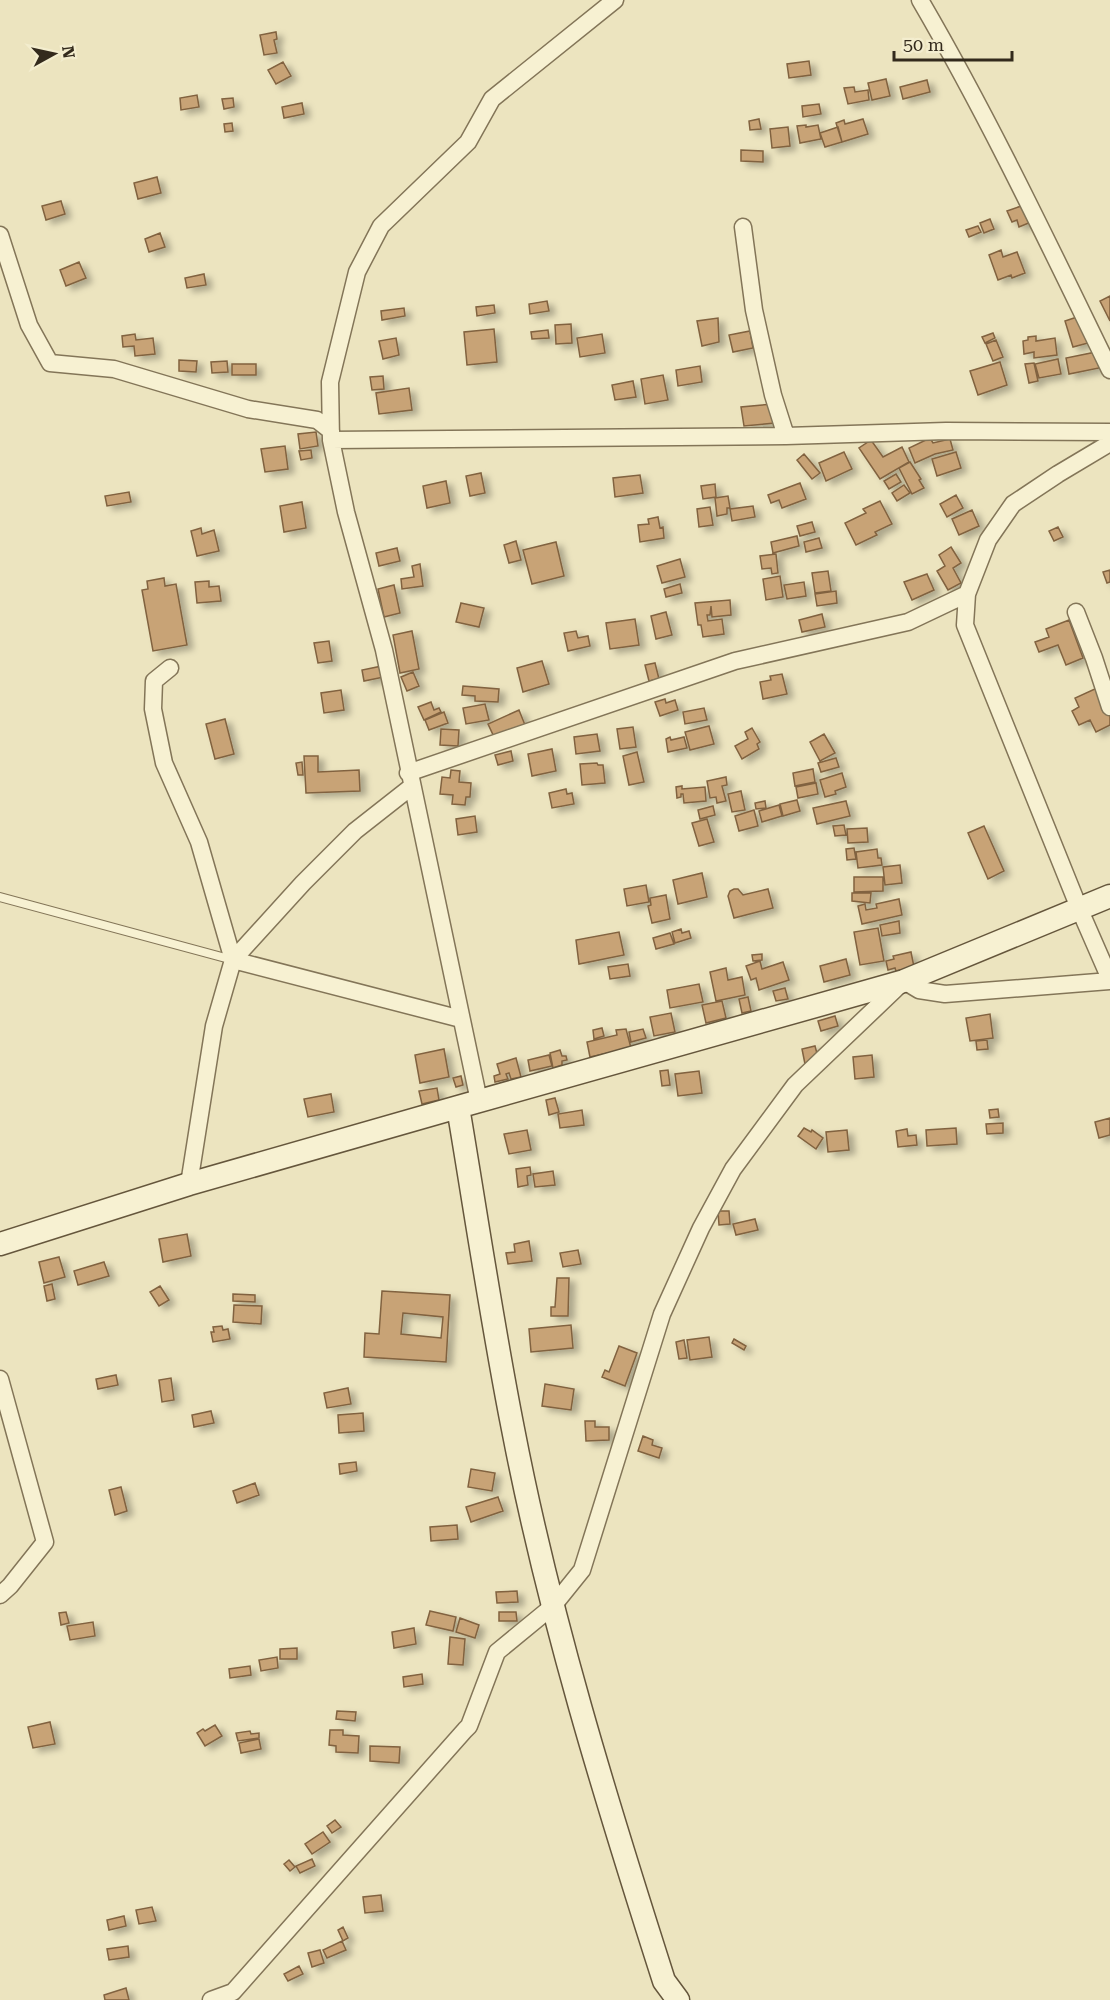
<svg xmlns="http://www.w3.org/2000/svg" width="1110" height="2000" font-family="'Roboto Serif',serif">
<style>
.building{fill:#c8a376;stroke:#81623f;stroke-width:1.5;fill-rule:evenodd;filter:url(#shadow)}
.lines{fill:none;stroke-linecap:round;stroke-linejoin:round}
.lane-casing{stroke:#837558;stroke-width:10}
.street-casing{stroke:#837558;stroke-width:19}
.secondary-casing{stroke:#65563c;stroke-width:25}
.lane{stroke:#f7f1d2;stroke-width:8}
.street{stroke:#f7f1d2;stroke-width:16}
.secondary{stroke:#f7f1d2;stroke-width:22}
</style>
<defs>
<filter id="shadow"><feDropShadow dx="6" dy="4" stdDeviation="3" flood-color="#0004"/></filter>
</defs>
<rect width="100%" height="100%" fill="#ece4bf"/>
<path class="building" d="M276,32L277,39L274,40L277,53L264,55L260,35Z
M809,61L811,75L789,78L787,64Z
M283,62L291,76L276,84L268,70Z
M886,79L890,96L872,100L868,83Z
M927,80L930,92L903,99L900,87Z
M854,87L855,92L868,90L869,100L848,104L844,88Z
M197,95L199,107L181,110L180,98Z
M233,98L234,107L224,109L222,99Z
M302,103L304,114L284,118L282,107Z
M819,104L821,114L803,117L802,106Z
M759,119L761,129L750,130L749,121Z
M863,119L868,134L842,142L836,123L844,120L845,124Z
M232,123L233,131L225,132L224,124Z
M806,125V127L818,125L821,139L800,143L797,126Z
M788,127L790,146L772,148L770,129Z
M838,127L842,142L825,147L820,133Z
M741,150L763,151V162L741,161Z
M157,177L161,193L138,199L134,183Z
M61,201L65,214L46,220L42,206Z
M1024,205L1031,222L1019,227L1017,220L1012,222L1007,211Z
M990,219L994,229L984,233L980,223Z
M978,226L981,232L969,237L966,230Z
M160,233L165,247L149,252L145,239Z
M1001,250L1003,257L1017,252L1025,273L1012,278L1011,275L998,280L989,255Z
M79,262L86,278L66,286L60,270Z
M204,274L206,285L187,288L185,278Z
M1110,296V321L1100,301Z
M547,301L549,311L530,314L529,304Z
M494,305L495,313L477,316L476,307Z
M404,308L405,316L382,320L381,311Z
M1080,316L1088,343L1073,347L1065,321Z
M718,318L719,342L702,346L697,321Z
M571,324L572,343L556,344L555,325Z
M494,329L497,362L467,365L464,332Z
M548,330L549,338L532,339L531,332Z
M750,331L753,348L733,352L729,335Z
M993,333L995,338L985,343L982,337Z
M135,334L136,340L153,338L155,354L135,356L134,346L123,347L122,336Z
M602,334L605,353L580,357L577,338Z
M1036,336V341L1055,338L1057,355L1034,358V352L1024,354L1023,341L1028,340V337Z
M396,338L399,355L383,359L379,341Z
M996,340L1003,357L993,361L986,344Z
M1096,352L1099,368L1069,374L1066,358Z
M1058,359L1061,374L1039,378L1035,364Z
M179,360L197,361L196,372L179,371Z
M227,361L228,372L212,373L211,362Z
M1000,362L1007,385L978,395L970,371Z
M1034,363L1038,381L1029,383L1025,364Z
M232,364H256V375H232Z
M700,366L702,382L678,386L676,370Z
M663,375L668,400L645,404L641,379Z
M383,376L384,389L372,390L370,377Z
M633,381L636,397L615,400L612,385Z
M409,388L412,410L379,414L376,393Z
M772,404L775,423L744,426L741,407Z
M316,432L318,446L300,449L298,434Z
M930,438L933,443L950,439L953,450L935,454L915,463L909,448Z
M871,440L883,457L902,447L909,462L880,479L859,448Z
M285,446L288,469L265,472L261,449Z
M311,450L312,458L301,460L299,451Z
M844,452L852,469L826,481L819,463Z
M956,452L961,468L937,476L932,459Z
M804,454L820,473L812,479L797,460Z
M910,462L921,479L919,480L924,488L912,494L899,468Z
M481,473L485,493L470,496L466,476Z
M896,474L901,482L889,489L884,481Z
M640,475L643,493L615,497L613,478Z
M446,481L450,503L427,508L423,486Z
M800,483L806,499L782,508L779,500L771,503L768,495Z
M715,484L716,497L703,499L701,486Z
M904,485L910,493L897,501L892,493Z
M129,492L131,502L107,506L105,496Z
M956,495L963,508L947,517L940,504Z
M728,496L730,508H727V514L717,516L715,498Z
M880,501L892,524L875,532L877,535L856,545L845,523L866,513L863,509Z
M302,502L306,528L284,532L280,506Z
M753,506L755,517L732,521L730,509Z
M710,507L713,525L699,527L697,509Z
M972,510L979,526L959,535L952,519Z
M658,517L660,528L663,527L664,538L640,542L638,525L649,524L648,519Z
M812,522L815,532L800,536L797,526Z
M1058,527L1063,537L1054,541L1049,531Z
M201,528L202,534L214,530L219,551L197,556L191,531Z
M797,536L799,546L773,553L771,542Z
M819,538L822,548L806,552L804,542Z
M516,541L521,560L509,563L504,545Z
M556,542L564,576L532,584L523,550Z
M951,547L961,563L953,568L961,583L948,590L937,571L945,566L939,555Z
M397,548L400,561L379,566L376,553Z
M776,554L778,573L772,574L771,568L762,569L760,556Z
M680,559L685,577L662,583L657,566Z
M420,564L423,586L402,589L401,579L414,577L412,566Z
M1110,570V582L1107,583L1103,572Z
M828,571L831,591L815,593L812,573Z
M927,574L934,590L912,600L904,582Z
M780,576L783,597L766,600L763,579Z
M164,578L165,586L176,584L187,645L153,651L142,590L148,589L147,581Z
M209,581V587L219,586L221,601L197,603L195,582Z
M804,582L806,596L787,599L784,585Z
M680,584L682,593L666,597L664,589Z
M394,585L400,613L384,617L378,589Z
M836,591L837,603L817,606L815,594Z
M730,600L731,615L712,617L711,606L710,615H707L708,621L722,619L724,634L703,637L701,625H698L695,603Z
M461,603L484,608L479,627L456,622Z
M666,612L672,635L656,639L651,616Z
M822,614L825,627L802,632L799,620Z
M635,619L639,645L610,649L606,623Z
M1069,620L1083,658L1066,665L1058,645L1039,652L1035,642L1049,637L1046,629Z
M412,631L419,669L400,673L393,635Z
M576,631L578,638L588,636L590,646L568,651L564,633Z
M329,641L332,661L318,663L314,643Z
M542,661L549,684L523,692L517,668Z
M655,663L659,679L649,681L645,665Z
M382,666L384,677L364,681L362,670Z
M413,672L419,686L407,691L401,677Z
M782,674L787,694L763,699L760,682L771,680L770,676Z
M463,686L499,689L498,702L475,701V696L462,695Z
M1097,688L1110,716V725L1096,732L1090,720L1079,725L1072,711L1079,707L1075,698Z
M341,690L344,710L324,713L321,693Z
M665,699L666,703L675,700L678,710L660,716L655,702Z
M431,702L434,710L439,708L441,712L424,720L418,707Z
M485,704L489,720L466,724L463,708Z
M704,708L707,720L685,724L683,712Z
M519,710L525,725L495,739L488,724Z
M444,712L448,723L429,730L425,720Z
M225,719L234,754L215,759L206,724Z
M709,726L714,744L690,750L685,732Z
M633,727L636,747L620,749L617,729Z
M752,728L760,742L757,744L759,749L742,759L735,746L748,739L745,732Z
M441,729L459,730L458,746L440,745Z
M597,734L600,751L576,754L574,737Z
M824,734L835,753L820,761L810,742Z
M670,737L671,740L684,737L687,748L668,752L666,739Z
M552,749L556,771L532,776L528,754Z
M511,751L513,761L498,765L495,755Z
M637,752L644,782L629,785L623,756Z
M304,756H318V772L359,770L360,791L306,793Z
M836,758L839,767L821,772L818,763Z
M302,762L303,775H298L296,763Z
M597,763L598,765H603L605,783L582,785L580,764Z
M813,769L815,782L795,786L793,773Z
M451,770L460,771L459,782L471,783L470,797H466L465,805L452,804L453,795L440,794L442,777L450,778Z
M842,773L846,787L835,791L836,794L825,797L820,780Z
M726,777L727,785L722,786L726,801L717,803L716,797L710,798L707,781Z
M816,783L818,794L798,798L796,787Z
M682,786V789L705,787L706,801L684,803L683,794H681V797L677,798L676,787Z
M566,789L567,794L572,793L574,804L552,808L549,793Z
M741,791L745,810L732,812L728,794Z
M797,800L800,811L783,816L780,804Z
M765,801L766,808L756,809L755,803Z
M846,801L850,816L817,824L813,808Z
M779,805L782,816L762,822L759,811Z
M713,806L715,815L700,819L698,810Z
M754,810L758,826L739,831L735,816Z
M475,816L477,832L458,835L456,819Z
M707,819L714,842L699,846L692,823Z
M844,825L846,835L835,836L833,826Z
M984,826L1004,871L988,879L968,833Z
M867,828L868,842L848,843L847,829Z
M854,848L856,859L847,860L846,849Z
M877,849L878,858H881L882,865L858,868L856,852Z
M900,865L902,883L885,885L883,867Z
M702,873L707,897L678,904L673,880Z
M854,877H883V891L854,892Z
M646,885L649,902L627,906L624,889Z
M734,889H738L743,895L768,889L773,908L734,918L728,896L730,891Z
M852,893H871L870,903L852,901Z
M666,895L670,919L652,923L648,906L651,905L650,898Z
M899,899L902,915L862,924L858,906L865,904L866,910L877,908L876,904Z
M899,921L900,933L882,936L880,925Z
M878,928L884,961L860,965L854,932Z
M681,929L682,933L689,931L691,938L675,943L672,932Z
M619,932L624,955L579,964L576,940Z
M670,933L674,944L656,949L653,938Z
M911,952L914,967L896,971L895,968L888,970L886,961L894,959L893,956Z
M762,954V960L753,961L752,955Z
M846,959L850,975L824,982L820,966Z
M760,961L762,969L783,962L789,980L759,990L756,978L751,980L746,966Z
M628,964L630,976L610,979L608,967Z
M726,968L728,980L742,977L745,995L716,1001L710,972Z
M699,984L703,1002L670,1008L667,990Z
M785,988L788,999L776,1001L773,991Z
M748,997L751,1011L742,1013L739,999Z
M722,1001L726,1018L706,1023L702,1005Z
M671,1013L675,1032L654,1036L650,1017Z
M990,1014L993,1038L970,1041L966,1018Z
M835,1016L838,1026L821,1031L818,1021Z
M602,1028L604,1036L594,1039L593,1030Z
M626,1029L631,1048L590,1057L587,1042L617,1035L616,1030Z
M643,1029L646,1038L631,1042L629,1032Z
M987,1040L988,1049L977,1050L976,1041Z
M815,1046L819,1061L805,1064L802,1049Z
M444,1049L449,1077L420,1083L415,1055Z
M560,1050L562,1056H566L567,1060L562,1061V1065L553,1068L550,1053Z
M549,1055L552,1066L530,1071L528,1060Z
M872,1055L874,1077L855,1079L853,1057Z
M516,1058L521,1077L511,1079L509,1073L506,1074L508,1079L495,1082L494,1076L500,1074L497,1064Z
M668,1070L670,1085L662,1086L660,1071Z
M699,1071L702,1093L678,1096L675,1074Z
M461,1076L463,1085L456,1087L453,1078Z
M437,1088L439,1100L422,1104L419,1091Z
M331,1094L334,1112L308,1117L304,1099Z
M555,1098L559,1112L549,1115L546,1100Z
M998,1109L999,1117L990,1118L989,1110Z
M582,1110L584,1125L560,1128L558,1114Z
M1110,1118V1135L1099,1138L1095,1122Z
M1003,1123V1133L987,1134L986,1124Z
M804,1128L811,1132L812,1130L823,1138L816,1149L798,1136Z
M956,1128L957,1144L927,1146L926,1130Z
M907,1129L908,1136L916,1135L917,1145L898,1147L896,1131Z
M527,1130L531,1150L509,1154L504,1134Z
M847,1130L849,1150L828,1152L826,1132Z
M530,1167L531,1175L527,1176L528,1185L518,1187L516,1169Z
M553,1171L555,1185L535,1187L533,1174Z
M718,1211H729L730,1224L719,1225Z
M755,1219L758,1230L736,1235L733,1224Z
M187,1234L191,1256L163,1262L159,1239Z
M529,1241L532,1261L508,1264L506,1253L515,1252L514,1244Z
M578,1250L581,1264L563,1267L560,1253Z
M59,1257L65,1277L44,1283L39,1262Z
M104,1262L109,1276L78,1285L74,1271Z
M557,1278H569L568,1316H551V1307H555Z
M52,1284L55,1299L47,1301L44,1286Z
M160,1286L169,1300L159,1306L150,1292Z
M382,1291L450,1295L446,1362L364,1357L365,1333L379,1334ZM403,1313L443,1317L441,1338L401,1334Z
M233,1294L255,1295V1302L233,1301Z
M234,1305L262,1306L261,1324L233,1322Z
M571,1325L573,1348L531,1352L529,1329Z
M222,1326L223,1330L228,1329L230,1339L213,1342L211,1332H214L213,1327Z
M709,1337L712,1357L690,1360L687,1340Z
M734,1339L746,1346L744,1350L732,1343Z
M684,1340L687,1358L679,1359L676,1342Z
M619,1346L637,1353L625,1386L602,1377L605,1370L609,1372Z
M116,1375L118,1385L98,1389L96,1379Z
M171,1378L174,1400L162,1402L159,1380Z
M545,1384L574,1389L571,1410L542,1406Z
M348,1388L351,1404L327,1408L324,1393Z
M211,1411L214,1423L194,1427L192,1415Z
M363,1413L364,1431L339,1433L338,1415Z
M585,1421H595V1427H609V1440L586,1441Z
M643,1436L653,1440L652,1445L662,1448L659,1458L638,1451Z
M356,1462L357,1471L340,1474L339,1464Z
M471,1469L495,1473L492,1491L468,1487Z
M255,1483L259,1495L237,1503L233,1491Z
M121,1487L127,1511L115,1515L109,1490Z
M498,1497L503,1511L471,1522L466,1507Z
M457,1525L458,1539L431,1541L430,1527Z
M517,1591L518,1602L497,1603L496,1592Z
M430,1611L456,1617L453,1631L426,1625Z
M66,1612L69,1623L61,1625L59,1613Z
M499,1612H516L517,1621H499Z
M460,1618L479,1625L475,1638L456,1632Z
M93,1622L95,1636L70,1640L67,1626Z
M414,1628L416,1644L394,1648L392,1632Z
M450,1637L465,1639L463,1665L448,1664Z
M297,1648V1659H280V1649Z
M277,1657L278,1668L261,1671L259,1660Z
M250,1666L251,1675L230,1678L229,1669Z
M422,1674L423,1684L404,1687L403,1677Z
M337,1711L356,1712L355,1721L336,1719Z
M50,1722L55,1744L33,1748L28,1727Z
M215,1725L222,1736L205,1746L197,1733L203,1729L205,1731Z
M330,1730H343V1735L359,1736L358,1753L336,1752V1746L329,1745Z
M250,1731L251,1734L259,1733V1738L238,1741L236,1733Z
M259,1739L261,1749L241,1753L239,1743Z
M370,1746L400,1747L399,1763L370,1761Z
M335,1820L341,1827L332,1833L327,1826Z
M323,1832L330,1842L312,1854L305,1844Z
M312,1859L315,1866L300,1873L296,1866Z
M289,1860L295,1867L290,1871L284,1864Z
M381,1895L383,1911L365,1913L363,1897Z
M152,1907L156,1921L139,1924L136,1910Z
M124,1916L126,1926L109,1930L107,1920Z
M343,1927L348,1938L343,1941L338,1930Z
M342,1941L346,1950L327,1958L323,1950Z
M128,1946L129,1957L109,1960L107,1949Z
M320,1950L324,1963L312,1967L308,1953Z
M299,1966L303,1974L288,1981L284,1974Z
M126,1988L129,2000H105L104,1995Z"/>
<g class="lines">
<defs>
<path id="lane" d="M0,897L233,960"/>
<path id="street" d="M920,0C990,120 1049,245 1110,370
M743,227L754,310L773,395L786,436
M0,235L29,325L50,363L114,369L248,409L317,420L331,431
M331,440L786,436L946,431L1110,432
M1110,443L1058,474L1013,504L988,540L967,594L965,625L1079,908L1110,979
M1076,612L1094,658L1110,707
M170,668L154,681L153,709L164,763L199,842L233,960L461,1019
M408,773L735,661L908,622L967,594
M479,1101L384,650L346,512L331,440L330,382L357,272L381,226L468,142L492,99L615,0
M189,1184L214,1026L233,960L303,883L355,831L411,787
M0,1379L45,1542L10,1586L0,1595
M211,2000L233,1992L465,1730L469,1726L497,1652L553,1606L582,1570L662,1314L701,1228L733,1169L795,1085L904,981L919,990L945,994L1110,981"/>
<path id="secondary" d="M0,1244L189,1184L458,1107
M678,2000L664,1981C606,1800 549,1616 513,1429C492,1323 476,1214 458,1107L904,981L1110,896"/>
</defs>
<use href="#lane" class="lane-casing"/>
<use href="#street" class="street-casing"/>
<use href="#secondary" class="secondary-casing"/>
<use href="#lane" class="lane"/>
<use href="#street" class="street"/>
<use href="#secondary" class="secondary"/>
</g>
<g transform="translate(54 54) rotate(82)" stroke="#f3edce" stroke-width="4.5" paint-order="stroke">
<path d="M0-4.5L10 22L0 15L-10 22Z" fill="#332a1c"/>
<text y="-9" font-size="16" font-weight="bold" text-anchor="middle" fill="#332a1c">N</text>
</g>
<path d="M894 51v9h118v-9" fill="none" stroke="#332a1c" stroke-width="3"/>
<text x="903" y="51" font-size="18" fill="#332a1c" stroke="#f3edce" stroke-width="4.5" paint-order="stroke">50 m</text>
</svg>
